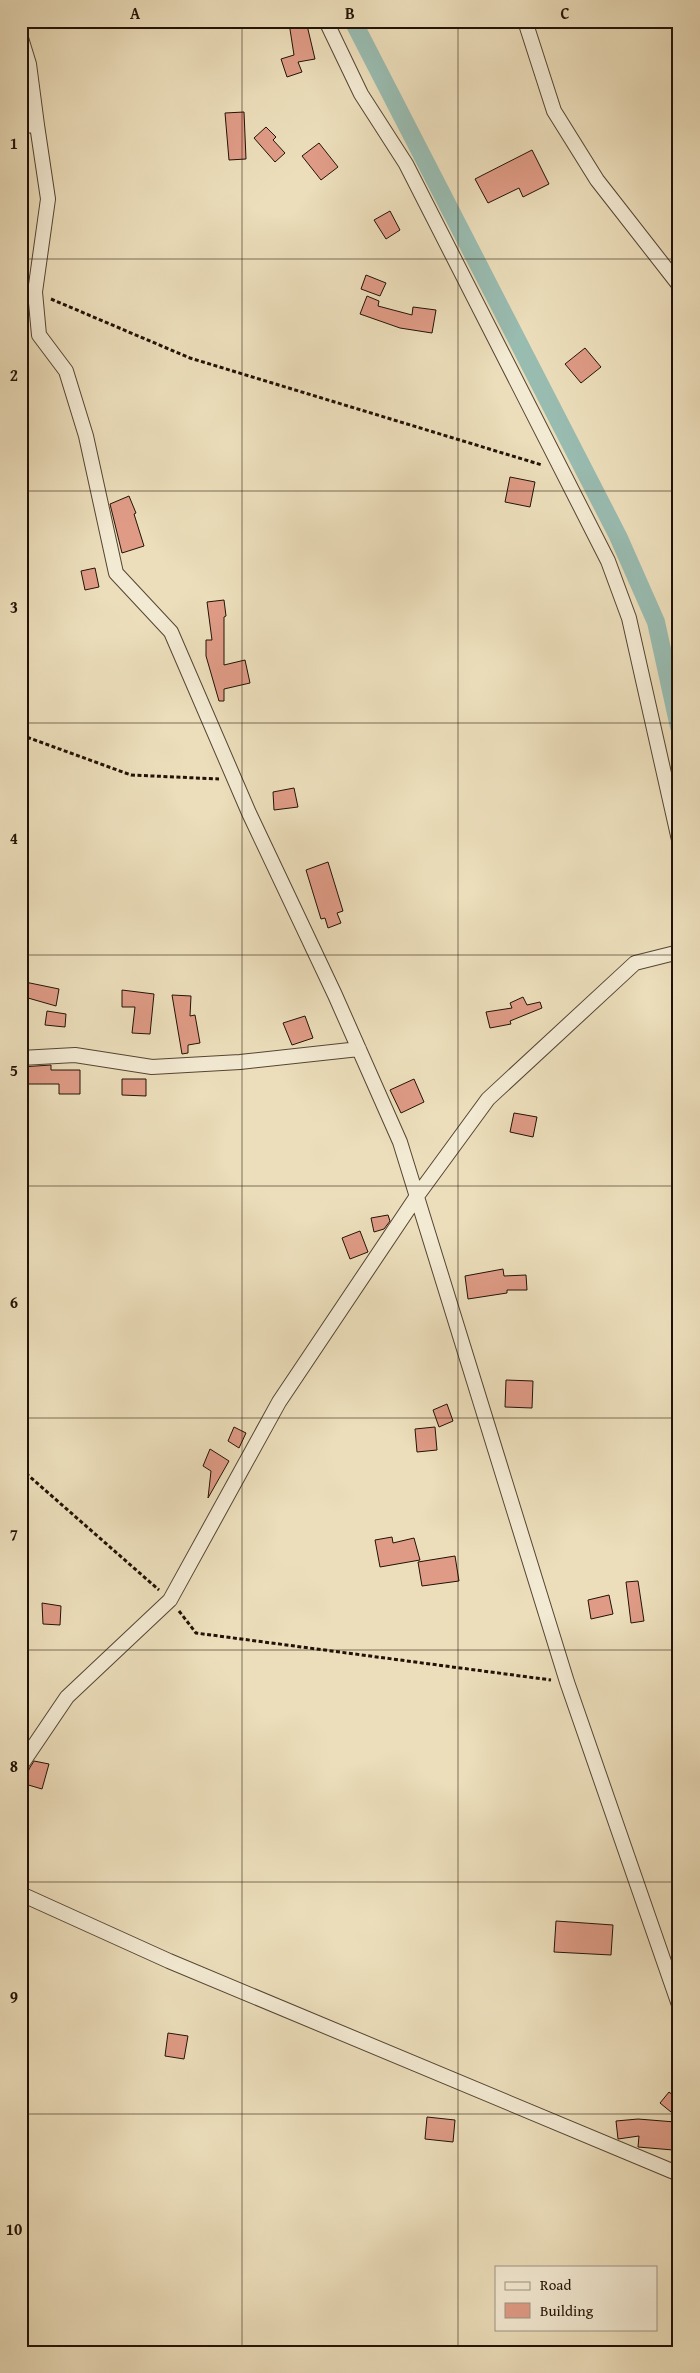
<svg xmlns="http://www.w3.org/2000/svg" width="700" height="2373" font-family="'Gentium Book Plus',serif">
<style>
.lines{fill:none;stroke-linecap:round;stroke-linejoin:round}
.canal{stroke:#99bcb1;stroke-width:18}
.building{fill:#df9b86;stroke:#221205}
.minor-casing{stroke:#544532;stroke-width:16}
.path{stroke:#221205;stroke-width:3;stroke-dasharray:4 2.5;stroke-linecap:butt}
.minor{stroke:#f3ead3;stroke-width:14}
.grid{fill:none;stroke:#221205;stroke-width:1;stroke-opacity:0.55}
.neatline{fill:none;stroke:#221205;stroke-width:2}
.grid-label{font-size:16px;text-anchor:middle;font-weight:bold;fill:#221205}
</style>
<rect width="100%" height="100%" fill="#ecdebb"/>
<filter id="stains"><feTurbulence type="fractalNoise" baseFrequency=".004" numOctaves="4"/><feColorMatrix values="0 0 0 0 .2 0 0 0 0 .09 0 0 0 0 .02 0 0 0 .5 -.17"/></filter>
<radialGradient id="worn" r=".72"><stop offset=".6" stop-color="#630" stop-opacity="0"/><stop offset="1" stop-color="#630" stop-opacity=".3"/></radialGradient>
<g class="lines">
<path class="canal" d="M353,21L618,536L656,622L679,727"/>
</g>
<path class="building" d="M306,21L315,59L298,62L302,72L287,77L281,59L294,55L289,23Z
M244,112L246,159L229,160L225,113Z
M266,127L276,137L273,140L285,153L275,162L254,138Z
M319,143L338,167L321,180L302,156Z
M532,150L549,184L523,197L519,188L488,203L475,179Z
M390,211L400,230L386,239L374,220Z
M366,275L386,283L380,296L361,289Z
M367,296L379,301L378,306L412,315L413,307L436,310L432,333L400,328L360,314Z
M585,348L601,367L581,383L565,364Z
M510,477L535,482L530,507L505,502Z
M129,496L136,513L134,514L144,546L122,553L110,504Z
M95,568L99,587L85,590L81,571Z
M224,600L226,616L224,617V665L245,660L250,683L224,689V701H219L206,656V640H212L207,602Z
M294,788L298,807L274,810L273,792Z
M328,862L343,911L337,913L341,923L328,928L325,918L321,919L306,870Z
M25,982L59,989L56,1006L21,996Z
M122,990L154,994L150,1034L132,1033L135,1007H122Z
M172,995L191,996L190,1016L195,1015L200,1043L188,1045V1053L182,1054Z
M523,997L527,1005L540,1002L542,1008L510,1021L511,1024L490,1028L486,1012L512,1008L510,1003Z
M47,1011L66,1014L65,1027L45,1025Z
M305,1016L313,1038L292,1045L283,1023Z
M51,1065V1070H80V1094H59V1084H21V1067Z
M122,1079H146V1096L122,1095Z
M414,1079L424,1102L401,1113L390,1090Z
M514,1113L537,1117L533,1137L510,1132Z
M388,1215L390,1221L384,1229L374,1232L371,1218Z
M360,1231L368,1252L350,1259L342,1238Z
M503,1269L504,1276L526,1275L527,1290H507V1293L468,1299L465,1276Z
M506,1380L533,1381L532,1408L505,1407Z
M447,1404L453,1421L439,1427L433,1410Z
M234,1427L246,1433L239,1448L228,1441Z
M435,1427L437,1450L417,1452L415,1429Z
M210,1449L229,1461L208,1498L211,1471L203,1466Z
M392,1537L393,1543L414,1538L420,1560L380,1567L375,1540Z
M455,1556L459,1581L422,1586L418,1562Z
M638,1581L644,1621L631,1623L626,1582Z
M609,1595L613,1614L591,1619L588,1600Z
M42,1603L61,1606L60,1625L43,1624Z
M34,1761L49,1764L42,1789L25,1784L29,1769Z
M556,1921L613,1925L611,1955L554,1952Z
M168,2033L188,2036L184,2059L165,2056Z
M669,2092L679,2100L671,2112L660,2103Z
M427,2117L455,2120L453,2142L425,2139Z
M638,2119L675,2122L673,2150L638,2147L639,2136L618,2139L616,2121Z"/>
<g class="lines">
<defs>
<path id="minor" d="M326,21L361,94L406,164L608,561L629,618L679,840
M525,21L554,111L597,180L679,285
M21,38L29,64L37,125
M21,126L37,125L48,199L35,292L39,335L66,371L86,436L116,573L171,632L249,813L335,995L400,1142L567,1682L679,2005
M21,1058L75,1055L152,1067L240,1062L359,1049
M21,1765L67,1697L170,1600L279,1402L417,1196L488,1099L635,963L679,952
M21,1894L169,1961L679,2174"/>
</defs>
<use href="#minor" class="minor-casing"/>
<path class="path" d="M51,299L190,358L542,465
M21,735L131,775L219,779
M21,1469L159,1590
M179,1611L196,1633L551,1680"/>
<use href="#minor" class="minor"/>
</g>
<path class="grid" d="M242,21V2352M458,21V2352M21,259H679M21,491H679M21,723H679M21,955H679M21,1186H679M21,1418H679M21,1650H679M21,1882H679M21,2114H679"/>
<rect width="700" height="2373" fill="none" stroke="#ecdebb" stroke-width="55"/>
<rect x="495" y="2266" width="162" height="65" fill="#f3ead3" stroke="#9f9481"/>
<rect x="505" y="2282" width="25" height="8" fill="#f3ead3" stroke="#9f9481"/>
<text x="540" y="2290" font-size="15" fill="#221205">Road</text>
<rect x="505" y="2303" width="25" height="15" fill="#df9b86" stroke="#9f9481"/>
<text x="540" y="2316" font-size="15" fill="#221205">Building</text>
<rect x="28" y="28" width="644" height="2318" class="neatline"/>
<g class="grid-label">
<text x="135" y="19">A</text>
<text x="350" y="19">B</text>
<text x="565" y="19">C</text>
<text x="14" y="149">1</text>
<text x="14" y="381">2</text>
<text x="14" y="613">3</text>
<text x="14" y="844">4</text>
<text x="14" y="1076">5</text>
<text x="14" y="1308">6</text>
<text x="14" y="1540">7</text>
<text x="14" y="1772">8</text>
<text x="14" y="2003">9</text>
<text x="14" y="2235">10</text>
</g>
<rect width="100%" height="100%" filter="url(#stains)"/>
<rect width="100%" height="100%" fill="url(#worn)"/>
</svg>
